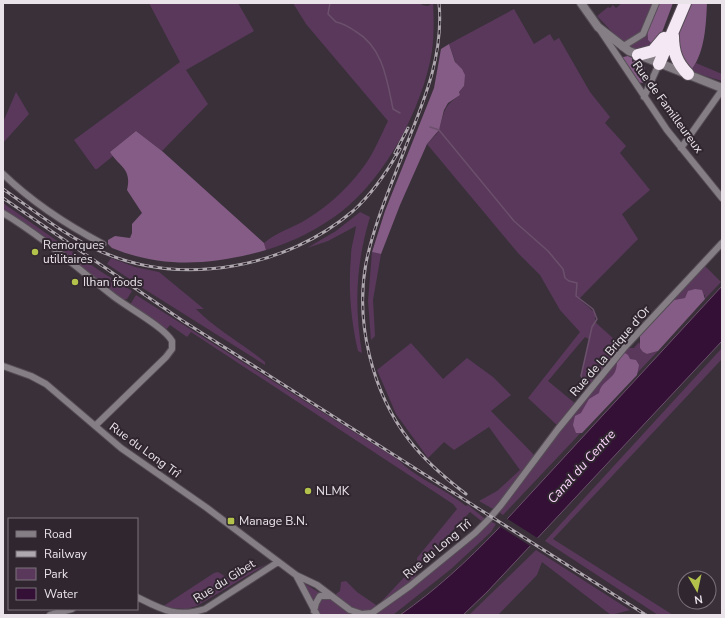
<svg xmlns="http://www.w3.org/2000/svg" width="725" height="618" font-family="'Nunito Sans',sans-serif">
<style>
.green{fill:#5a385b;fill-rule:evenodd}
.forest{fill:#855c86}
.water{fill:#341036;stroke:#6b506c}
.pier{fill:#3a303a}
.lines{fill:none;stroke-linecap:round;stroke-linejoin:round}
.stream{stroke:#6b506c;stroke-width:1.5}
.minor-casing{stroke:#564d56;stroke-width:8}
.tertiary-casing{stroke:#564d56;stroke-width:10}
.motorway-casing{stroke:#564d56;stroke-width:14}
.minor{stroke:#857f85;stroke-width:6}
.tertiary{stroke:#857f85;stroke-width:8}
.motorway{stroke:#f5e8f5;stroke-width:12}
.rail-casing{stroke:#afa8af;stroke-width:3}
.rail{stroke:#302630;stroke-width:1.5;stroke-dasharray:4.5;stroke-linecap:butt}
.poi-dot{fill:#b3c24b;stroke:#302630;stroke-width:1.5}
.labels{text-anchor:middle;stroke-width:4;stroke-linejoin:round;paint-order:stroke}
.street-label{font-size:12px;fill:#eae4ea;stroke:#302630}
.poi-label{font-size:12px;fill:#eae4ea;stroke:#302630;text-anchor:start}
.water-label{font-size:13px;font-style:italic;fill:#fad4fb;stroke:#302630}
</style>
<rect width="100%" height="100%" fill="#3a303a"/>
<path class="green" d="M149,3H238L254,31L186,70L208,104L162,151L136,131L110,152L113,156L97,169H95L74,140L180,62Z
M293,3H420L422,5L428,6L433,3C434,19 434,35 432,51C423,107 386,177 341,212C318,229 293,242 266,250L264,243C276,232 293,228 307,219C330,205 351,185 367,162C375,150 381,135 388,121L306,24Z
M622,3H656L647,27L648,40L652,44L643,51L629,48L630,45L622,47L619,39L597,16L608,7L610,8L613,5L616,8Z
M514,9L534,44L550,34L554,41L559,38L590,92L610,117L605,123L626,146L620,153L650,190L622,214L638,239L579,299L595,313V322L624,348H634L639,342L643,352L647,354L658,351L503,515L500,513L501,506L493,509L479,501L497,491L520,470L489,427L454,450L444,442L428,458L396,414L377,370L411,343L443,379L467,358L493,377L511,395L491,411L537,458L559,427L528,398L580,332L560,310L540,275L518,253L427,144C431,139 438,134 439,129C446,109 442,108 460,95L459,92L464,86L449,44ZM585,337L589,339L581,376L582,380L591,388L577,405L548,381Z
M696,63L722,74V81L696,73L692,69Z
M16,92L29,114L3,143L4,120Z
M3,203L100,271L132,291L127,299L122,300L3,213Z
M360,212L370,217C356,264 354,304 362,353L358,351C351,321 348,288 351,256C351,246 355,236 356,226L328,241L307,248L336,231Z
M372,252L381,254L373,300L375,336L371,340L368,301Z
M111,258L135,267L159,272L204,309H196C214,328 243,344 265,362V365L141,287L144,281L137,284L107,264Z
M703,264L721,282L705,299V295L674,300L640,335Z
M136,295L397,459C417,479 444,488 466,506L468,505L484,518L485,523L492,522L496,524L491,532L451,569L393,615H317L315,605L304,583L323,595L332,597L340,591L341,582L346,581L357,592L376,605L379,604L414,567L417,562V558L457,509L453,504L191,332L187,337L170,325L164,332L130,305ZM470,512L484,523L411,585L422,563Z
M722,348V359L553,539L673,615H658L545,541Z
M536,550L547,557L630,610L611,615L542,562L537,575L498,615H469Z
M267,564L197,606L186,609L162,607L214,573L218,572L231,580Z"/>
<path class="forest" d="M656,3H673L661,35L652,44L648,40L647,27Z
M690,3H707C706,25 705,51 692,69L682,65L677,35Z
M449,44L455,62L462,69L465,75L464,86L459,92L460,95L448,103L444,110L439,130L427,144L400,205L381,254L372,252L385,211L434,88L441,49Z
M628,56L632,58V62L638,60L643,62L646,74L643,83L637,82L623,61V57Z
M136,131L162,151L264,243L266,250C213,265 163,269 112,248L108,244V240L115,236L130,238L132,233V224L142,213L127,190C132,168 120,168 110,152Z
M695,289L702,290L705,299L658,351L647,354L643,352L640,348V335L674,300L685,298L688,291Z
M625,353L628,355L630,359L636,360L639,365L637,375L582,433H576L573,425L575,416L581,413L589,399L599,393C601,382 611,380 615,372C619,364 614,357 625,353Z"/>
<path class="water" d="M722,286V341L487,592L463,615H400C436,590 467,561 497,530Z"/>
<path class="pier" d="M506,518L539,539L532,547L499,526Z"/>
<g class="lines">
<path class="stream" d="M330,3L328,14L336,22C343,23 349,27 355,31C383,47 387,80 393,109L400,113
M430,127L439,130L514,221L548,251L563,269L565,278L569,281L577,283L576,296L593,309L597,319L592,327L581,376L585,383"/>
<defs>
<path id="minor" d="M600,30L667,130L722,198
M622,47L643,34L656,3
M644,97L659,64
M681,148L722,90
M3,174C32,202 67,225 103,244
M3,213C43,237 77,268 113,296C127,307 164,327 172,341V349L166,357L95,426
M3,366L31,376L46,384L121,448L207,508L296,575L317,585L350,610L362,614L372,613L410,586L475,533L489,519L501,505L558,429L624,348L722,243
M296,575L317,615
M137,597C163,610 176,618 205,609L278,562
M314,611L316,603L320,596H330
M50,615L72,609"/>
<path id="tertiary" d="M581,3L598,27L629,51L722,88"/>
<path id="motorway" d="M673,36C673,52 677,63 688,74
M638,55L653,51L664,38
M659,64L685,3"/>
</defs>
<use href="#minor" class="minor-casing"/>
<use href="#tertiary" class="tertiary-casing"/>
<use href="#motorway" class="motorway-casing"/>
<use href="#minor" class="minor"/>
<use href="#tertiary" class="tertiary"/>
<use href="#motorway" class="motorway"/>
<defs>
<path id="rail" d="M439,3C444,56 423,103 404,151C390,188 374,224 366,263C355,322 372,392 409,440C425,461 445,478 466,494
M395,153L408,128
M3,189C35,211 66,237 102,252C183,287 286,268 353,211C373,193 387,172 400,149
M3,198L183,321L646,615"/>
</defs>
<use href="#rail" class="rail-casing"/>
<use href="#rail" class="rail"/>
</g>
<g class="poi-dot">
<circle cx="35" cy="252" r="4"/>
<circle cx="75" cy="282" r="4"/>
<circle cx="308" cy="491" r="4"/>
<rect x="227" y="517" width="8" height="8" rx="2"/>
</g>
<g class="labels">
<g class="street-label">
<text transform="translate(668 107) rotate(54)" y="4">Rue de Familleureux</text>
<text transform="translate(610 351) rotate(-49)" y="4">Rue de la Brique d'Or</text>
<text transform="translate(145 450) rotate(36)" y="4">Rue du Long Trî</text>
<text transform="translate(437 549) rotate(-40)" y="4">Rue du Long Trî</text>
<text transform="translate(224 581) rotate(-32)" y="4">Rue du Gibet</text>
</g>
<g class="poi-label">
<text x="43" y="249">Remorques<tspan x="43" dy="14">utilitaires</tspan></text>
<text x="83" y="286">Ilhan foods</text>
<text x="316" y="495">NLMK</text>
<text x="239" y="525">Manage B.N.</text>
</g>
<g class="water-label">
<text transform="translate(581 466) rotate(-48)" y="5">Canal du Centre</text>
</g>
</g>
<rect width="725" height="618" fill="none" stroke="#eae4ea" stroke-width="8"/>
<rect x="8" y="518" width="130" height="92" fill="#302630" stroke="#7a727a"/>
<rect x="16" y="531" width="20" height="6" fill="#857f85" stroke="#7a727a"/>
<text x="44" y="538" font-size="12" fill="#eae4ea">Road</text>
<rect x="16" y="551" width="20" height="6" fill="#afa8af" stroke="#7a727a"/>
<text x="44" y="558" font-size="12" fill="#eae4ea">Railway</text>
<rect x="16" y="568" width="20" height="12" fill="#5a385b" stroke="#7a727a"/>
<text x="44" y="578" font-size="12" fill="#eae4ea">Park</text>
<rect x="16" y="588" width="20" height="12" fill="#341036" stroke="#7a727a"/>
<text x="44" y="598" font-size="12" fill="#eae4ea">Water</text>
<g transform="translate(697 590) rotate(171)"><circle r="19" fill="#302630" stroke="#7a727a"/>
<path d="M0-3L7 15L0 10L-7 15Z" fill="#b3c24b"/>
<text y="-6" font-size="11" font-weight="bold" text-anchor="middle" fill="#eae4ea">N</text>
</g>
</svg>
